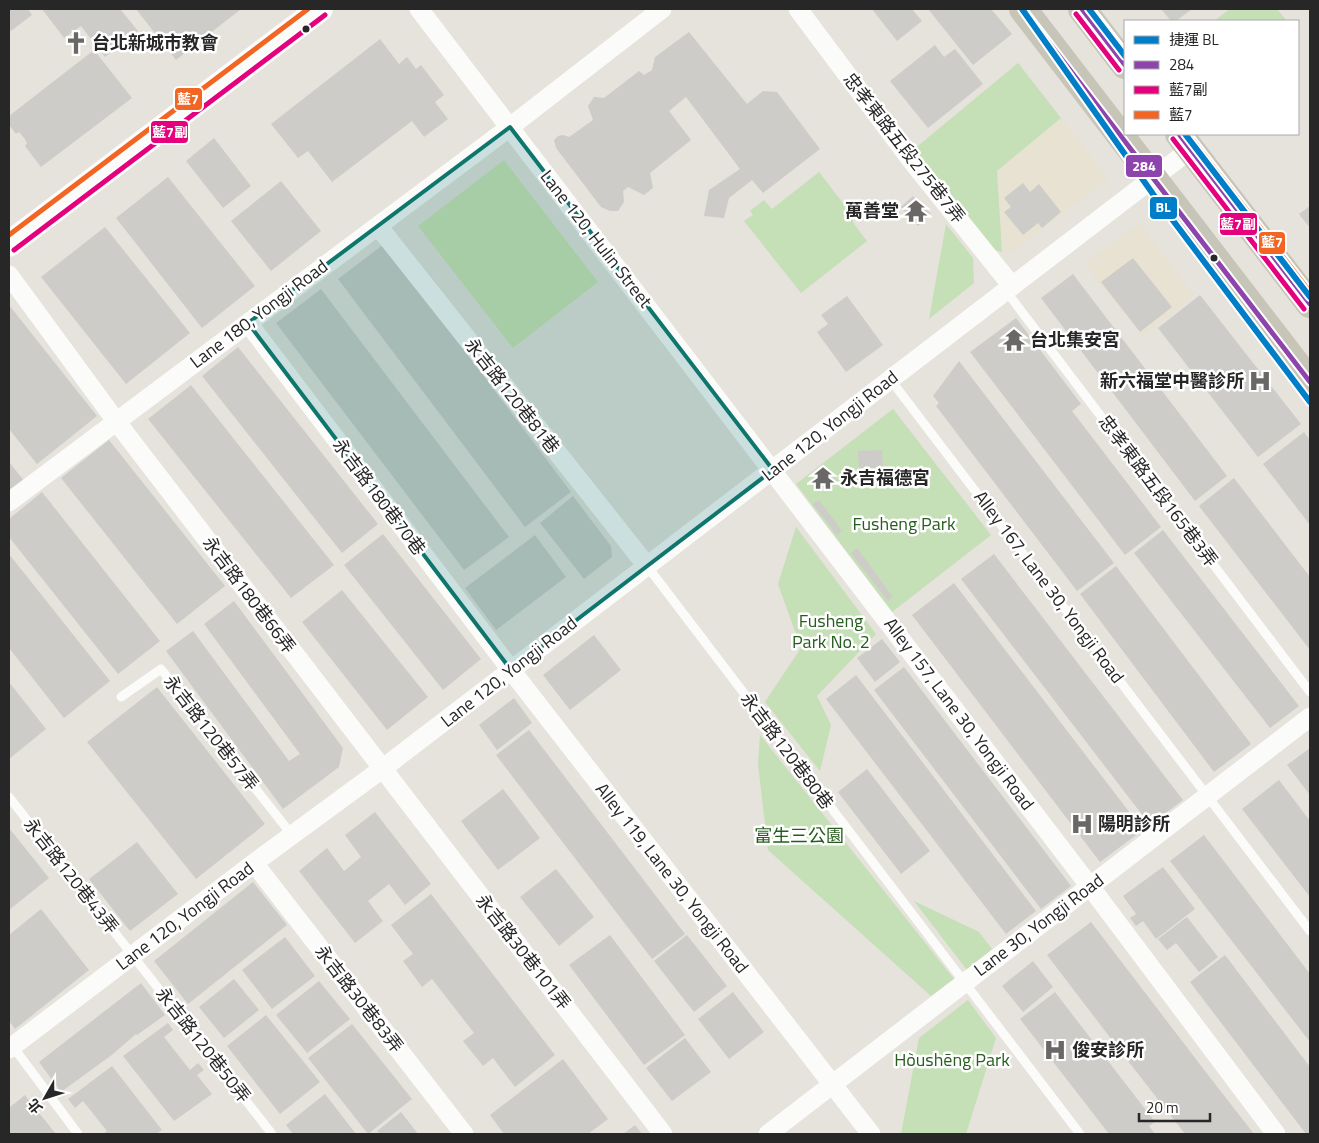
<svg xmlns="http://www.w3.org/2000/svg" width="1319" height="1143" font-family="'Titillium Web','Noto Sans TC',sans-serif">
<style>
.education{fill:#e8e2d2}
.green{fill:#c5dfb7}
.pitch{fill:#cee3b5}
.building{fill:#ceccc8}
.lines{fill:none;stroke-linecap:round;stroke-linejoin:round}
.lane{stroke:#fbfbfa;stroke-width:9}
.street{stroke:#fbfbfa;stroke-width:19}
.secondary{stroke:#fbfbfa;stroke-width:26}
.primary{stroke:#c7c4b8;stroke-width:28}
.bus-1-casing{stroke:#fff;stroke-width:9}
.bus-2-casing{stroke:#fff;stroke-width:9}
.bus-3-casing{stroke:#fff;stroke-width:9}
.bus-1{stroke:#8e44ad;stroke-width:5}
.bus-2{stroke:#e5007d;stroke-width:5}
.bus-3{stroke:#f26522;stroke-width:5}
.metro-1-casing{stroke:#fff;stroke-width:10}
.metro-1{stroke:#007ec7;stroke-width:6}
.marked{fill:#0f766e;fill-opacity:0.2;stroke:#0f766e;stroke-width:4;stroke-linejoin:round}
.bus-dot{fill:#272727;stroke:#fff;stroke-width:2}
.labels{text-anchor:middle;stroke-width:5;stroke-linejoin:round;paint-order:stroke}
.poi-label{font-size:18px;font-weight:bold;fill:#272727;stroke:#fff;text-anchor:start}
.street-label{font-size:18px;fill:#272727;stroke:#fff}
.park-label{font-size:18px;fill:#265d1e;stroke:#fff}
.line-badge{stroke:#fff;stroke-width:2}
.badge-label{font-size:14px;text-anchor:middle;font-weight:bold;fill:#fff}
</style>
<rect width="100%" height="100%" fill="#e6e2dc"/>
<path class="education" d="M1061,118L1108,179L1011,253L1002,252L997,171Z
M1139,223L1194,296L1142,336L1085,264Z"/>
<path class="green" d="M1230,9H1277L1287,21H1214Z
M1018,63L1061,118L997,171L1002,252L994,250L913,150Z
M819,172L849,211L854,224L867,241L801,293L744,221L753,215L750,211L764,200L772,209Z
M946,224L973,258L974,283L929,319Z
M893,409L991,535L892,612L796,484Z
M796,527L876,634L817,696L831,725L820,771L765,702L801,648L778,584Z
M760,735L954,979L931,996L768,850L758,764Z
M914,901L979,932L992,949L967,970Z
M968,1000L996,1038L966,1134H901L919,1038Z"/>
<path class="pitch" d="M504,160L598,282L513,348L418,226Z"/>
<path class="building" d="M9,9H28L32,15L11,31L9,29Z
M42,9H120L138,31L105,57L81,26L64,38Z
M136,9H241L176,60Z
M872,9H912L922,21L897,41Z
M928,9H991L1012,34L973,65Z
M1161,9H1192L1176,21H1171Z
M689,32L747,104L763,91L777,92L820,149L763,193L752,180L729,198L724,218L704,216L709,190L740,169L686,97L669,111L691,140L650,173L653,188L644,195L628,187L623,191L624,202L618,211H610L601,207L556,148L554,140L558,136L563,135L569,137L593,120L588,106L594,97L604,98L639,71L644,75L652,70L655,57Z
M380,39L399,64L407,57L416,69L421,65L444,95L435,102L448,119L424,137L412,121L332,182L308,151L298,158L271,124Z
M935,45L944,57L955,49L983,84L928,128L890,81Z
M94,50L132,98L41,167L25,146L27,143L24,138L19,132L16,134L9,125V116Z
M214,138L251,186L223,208L186,161Z
M168,177L255,286L202,328L116,218Z
M281,181L321,231L271,271L231,221Z
M1023,183L1030,192L1039,184L1061,212L1042,228L1038,223L1023,235L1004,212L1011,207L1004,198Z
M913,196L931,214L918,226L901,207Z
M1310,206V228L1299,214Z
M105,227L190,333L126,384L41,277Z
M384,244L571,492L525,527L338,279Z
M1133,258L1172,307L1140,332L1101,282Z
M1073,274L1227,476L1195,501L1041,298Z
M321,289L509,537L464,570L276,323Z
M1200,295L1301,424L1258,457L1158,328Z
M847,296L883,345L846,372L817,332L828,324L821,315Z
M9,305L97,416L37,464L9,429Z
M1016,318L1081,404L1072,411L1161,527L1125,555L970,352Z
M238,347L378,524L342,553L202,376Z
M959,361L1114,563L1077,591L936,406L939,403L933,396Z
M191,385L334,565L291,598L148,419Z
M1304,432L1310,440V525L1263,464Z
M109,440L225,586L177,624L61,478Z
M882,450L883,468L859,469L858,451Z
M9,462L26,483L9,497Z
M819,471L831,476L827,485L816,481Z
M1234,478L1310,577V650L1199,506Z
M42,492L160,641L118,674L9,537V519Z
M573,496L611,546L612,557L584,579L540,523Z
M819,500L842,531L837,535L813,504Z
M1163,530L1299,706L1270,728L1134,553Z
M383,534L481,659L443,690L344,565Z
M535,535L566,577L496,630L465,588Z
M857,548L893,597L888,601L851,553Z
M9,554L110,681L64,718L9,648Z
M994,554L1183,800L1150,825L961,579Z
M1116,566L1251,744L1214,772L1080,594Z
M954,583L1143,830L1100,862L912,615Z
M342,590L428,697L387,730L302,622Z
M234,601L343,748L339,767L283,809L166,651L193,631L289,761L300,754L204,624Z
M594,635L621,670L570,710L543,675Z
M882,639L900,662L875,682L857,658Z
M904,667L1071,886L1041,909L874,690Z
M856,675L1036,911L1006,934L826,699Z
M9,682L46,729L9,759Z
M157,687L265,824L196,879L87,742Z
M514,698L532,723L497,750L479,725Z
M529,730L685,934L652,959L496,755Z
M1310,748V795L1287,765Z
M867,769L930,851L901,874L838,792Z
M1279,780L1310,821V897L1242,809Z
M503,789L540,838L498,870L461,821Z
M375,812L431,884L405,905L389,884L368,901L383,921L355,943L299,871L327,848L344,871L361,857L345,835Z
M9,828L49,878L9,910Z
M1204,835L1310,974V1042L1170,861Z
M137,842L178,894L130,931L89,879Z
M1163,867L1195,909L1156,939L1143,921L1136,926L1130,918L1136,914L1123,896Z
M556,869L594,917L559,946L520,897Z
M253,882L287,925L188,1004L154,961Z
M431,894L555,1055L515,1087L493,1058L483,1066L463,1041L474,1033L432,979L422,987L403,961L413,954L391,925Z
M41,909L89,970L15,1029L9,1021V935Z
M1187,917L1218,957L1199,972L1176,943L1167,950L1158,939Z
M1091,922L1205,1071L1254,1134H1185L1128,1061L1047,955Z
M610,935L685,1035L644,1065L569,965Z
M687,935L727,986L694,1012L654,961Z
M285,937L315,976L272,1009L242,970Z
M1225,955L1310,1067V1134H1306L1190,982Z
M1033,961L1053,987L1023,1012L1002,986Z
M234,979L259,1010L224,1038L199,1007Z
M319,981L350,1019L307,1053L276,1015Z
M141,983L165,1015L137,1035L136,1034L113,1054L61,1092L39,1062Z
M733,992L764,1032L729,1059L698,1019Z
M1055,992L1155,1122L1149,1126L1155,1134H1109L1020,1019Z
M266,1015L320,1082L280,1114L227,1046Z
M168,1023L173,1030L164,1037L190,1070L198,1063L204,1070L197,1075L212,1094L174,1121L123,1056Z
M352,1024L412,1099L368,1134L308,1058Z
M685,1038L711,1072L672,1101L646,1068Z
M563,1059L608,1119L588,1134H504L490,1115Z
M112,1066L162,1130L156,1134H103L107,1131L83,1101L75,1108L68,1099Z
M325,1094L356,1134H293L286,1125Z
M25,1095L27,1098L56,1134H9V1108Z
M401,1112L418,1134H380L377,1131Z
M635,1125L642,1134H623Z"/>
<g class="lines">
<path class="lane" d="M1006,291L1310,692
M890,379L1310,931
M647,566L1080,1134
M121,697L161,669L292,835
M9,797L272,1134
M11,1044L78,1134"/>
<path class="street" d="M419,9L1098,897L1276,1134
M798,9L911,160L1012,286
M378,226L647,566
M9,275L116,421L663,1134
M248,323L511,670L871,1134
M9,502L510,127L662,9
M254,863L464,1134
M9,1049L254,863L382,769L1191,149
M768,1134L1310,717"/>
<path class="secondary" d="M9,244L320,9"/>
<path class="primary" d="M1023,9L1310,382
M1082,9L1125,65
M1179,134L1310,304"/>
<defs>
<path id="bus-1" d="M1023,9L1310,382
M1082,9L1125,65
M1179,134L1310,304"/>
<path id="bus-2" d="M1076,14L1119,70
M1173,139L1304,309
M14,250L325,15"/>
<path id="bus-3" d="M1091,9L1125,53
M1188,134L1310,292
M9,235L308,9"/>
</defs>
<use href="#bus-1" class="bus-1-casing"/>
<use href="#bus-2" class="bus-2-casing"/>
<use href="#bus-3" class="bus-3-casing"/>
<use href="#bus-1" class="bus-1"/>
<use href="#bus-2" class="bus-2"/>
<use href="#bus-3" class="bus-3"/>
<defs>
<path id="metro-1" d="M1022,9L1153,194L1310,402
M1089,9L1125,56
M1185,134L1310,297"/>
</defs>
<use href="#metro-1" class="metro-1-casing"/>
<use href="#metro-1" class="metro-1"/>
</g>
<path class="marked" d="M510,127L773,470L511,670L248,323Z"/>
<defs>
<symbol id="church-bare" viewBox="-9 -9 18 18"><path d="M-1.2-6h2.4v3.5h3.3v2.4h-3.3V6h-2.4V-.1h-3.3v-2.4h3.3Z" fill="#6a6866" stroke="#fff" stroke-width="2.5" paint-order="stroke"/></symbol>
<symbol id="temple-bare" viewBox="-9 -9 18 18"><path d="M0-6L5-2H3V0L6.5 2.5H4V6H1.5V3h-3V6H-4V2.5H-6.5L-3 0V-2H-5Z" fill="#6a6866" stroke="#fff" stroke-width="2.5" paint-order="stroke"/></symbol>
<symbol id="hospital-bare" viewBox="-9 -9 18 18"><path d="M-5-5h3v3.5h4V-5h3V5h-3V1.5h-4V5h-3Z" fill="#6a6866" stroke="#fff" stroke-width="2.5" paint-order="stroke"/></symbol>
</defs>
<g fill-rule="evenodd">
<use href="#church-bare" x="60" y="27" width="32" height="32"/>
<use href="#temple-bare" x="900" y="195" width="32" height="32"/>
<use href="#temple-bare" x="998" y="324" width="32" height="32"/>
<use href="#hospital-bare" x="1244" y="365" width="32" height="32"/>
<use href="#temple-bare" x="807" y="462" width="32" height="32"/>
<use href="#hospital-bare" x="1066" y="808" width="32" height="32"/>
<use href="#hospital-bare" x="1039" y="1034" width="32" height="32"/>
</g>
<g class="bus-dot">
<circle cx="306" cy="29" r="4.5"/>
<circle cx="1214" cy="258" r="4.5"/>
</g>
<g class="labels">
<g class="poi-label">
<text x="92" y="49">台北新城市教會</text>
<text x="899" y="217" text-anchor="end">萬善堂</text>
<text x="1030" y="346">台北集安宮</text>
<text x="1244" y="387" text-anchor="end">新六福堂中醫診所</text>
<text x="840" y="484">永吉福德宮</text>
<text x="1098" y="830">陽明診所</text>
<text x="1072" y="1056">俊安診所</text>
</g>
<g class="street-label">
<text transform="translate(904 148) rotate(52)" y="6">忠孝東路五段275巷7弄</text>
<text transform="translate(596 239) rotate(52)" y="6">Lane 120, Hulin Street</text>
<text transform="translate(259 314) rotate(-37)" y="6">Lane 180, Yongji Road</text>
<text transform="translate(512 396) rotate(52)" y="6">永吉路120巷81巷</text>
<text transform="translate(830 426) rotate(-38)" y="6">Lane 120, Yongji Road</text>
<text transform="translate(1158 491) rotate(53)" y="6">忠孝東路五段165巷3弄</text>
<text transform="translate(379 497) rotate(53)" y="6">永吉路180巷70巷</text>
<text transform="translate(1049 587) rotate(53)" y="6">Alley 167, Lane 30, Yongji Road</text>
<text transform="translate(249 595) rotate(53)" y="6">永吉路180巷66弄</text>
<text transform="translate(509 672) rotate(-38)" y="6">Lane 120, Yongji Road</text>
<text transform="translate(959 714) rotate(53)" y="6">Alley 157, Lane 30, Yongji Road</text>
<text transform="translate(211 733) rotate(52)" y="6">永吉路120巷57弄</text>
<text transform="translate(787 751) rotate(53)" y="6">永吉路120巷80巷</text>
<text transform="translate(71 876) rotate(52)" y="6">永吉路120巷43弄</text>
<text transform="translate(672 878) rotate(52)" y="6">Alley 119, Lane 30, Yongji Road</text>
<text transform="translate(185 916) rotate(-37)" y="6">Lane 120, Yongji Road</text>
<text transform="translate(1039 925) rotate(-37)" y="6">Lane 30, Yongji Road</text>
<text transform="translate(523 952) rotate(52)" y="6">永吉路30巷101弄</text>
<text transform="translate(359 999) rotate(52)" y="6">永吉路30巷83弄</text>
<text transform="translate(203 1045) rotate(52)" y="6">永吉路120巷50弄</text>
</g>
<g class="park-label">
<text x="904" y="530">Fusheng Park</text>
<text x="831" y="627">Fusheng<tspan x="831" dy="21">Park No. 2</tspan></text>
<text x="799" y="842">富生三公園</text>
<text x="952" y="1066">Hòushēng Park</text>
</g>
</g>
<g class="line-badge">
<rect x="174" y="87" width="29" height="24" rx="5" fill="#f26522"/>
<rect x="150" y="120" width="39" height="24" rx="5" fill="#e5007d"/>
<rect x="1125" y="154" width="38" height="24" rx="5" fill="#8e44ad"/>
<rect x="1149" y="196" width="29" height="24" rx="5" fill="#007ec7"/>
<rect x="1219" y="212" width="39" height="24" rx="5" fill="#e5007d"/>
<rect x="1258" y="231" width="28" height="24" rx="5" fill="#f26522"/>
</g>
<g class="badge-label">
<text x="188" y="104">藍7</text>
<text x="170" y="137">藍7副</text>
<text x="1144" y="171">284</text>
<text x="1163" y="212">BL</text>
<text x="1238" y="229">藍7副</text>
<text x="1272" y="247">藍7</text>
</g>
<rect width="1319" height="1143" fill="none" stroke="#272727" stroke-width="20"/>
<rect x="1124" y="20" width="175" height="115" fill="#ffffff" stroke="#a9a9a9"/>
<rect x="1134" y="36" width="25" height="8" fill="#007ec7" stroke="#a9a9a9"/>
<text x="1169" y="45" font-size="15" fill="#272727">捷運 BL</text>
<rect x="1134" y="61" width="25" height="8" fill="#8e44ad" stroke="#a9a9a9"/>
<text x="1169" y="70" font-size="15" fill="#272727">284</text>
<rect x="1134" y="86" width="25" height="8" fill="#e5007d" stroke="#a9a9a9"/>
<text x="1169" y="95" font-size="15" fill="#272727">藍7副</text>
<rect x="1134" y="111" width="25" height="8" fill="#f26522" stroke="#a9a9a9"/>
<text x="1169" y="120" font-size="15" fill="#272727">藍7</text>
<g transform="translate(45 1098) rotate(231)" stroke="#ffffff" stroke-width="4" paint-order="stroke">
<path d="M0-4L9 19L0 12L-9 19Z" fill="#272727"/>
<text y="-8" font-size="14" font-weight="bold" text-anchor="middle" fill="#272727">北</text>
</g>
<path d="M1139 1113v8h71v-8" fill="none" stroke="#272727" stroke-width="2.5"/>
<text x="1146" y="1113" font-size="15" fill="#272727" stroke="#ffffff" stroke-width="4" paint-order="stroke">20 m</text>
</svg>
